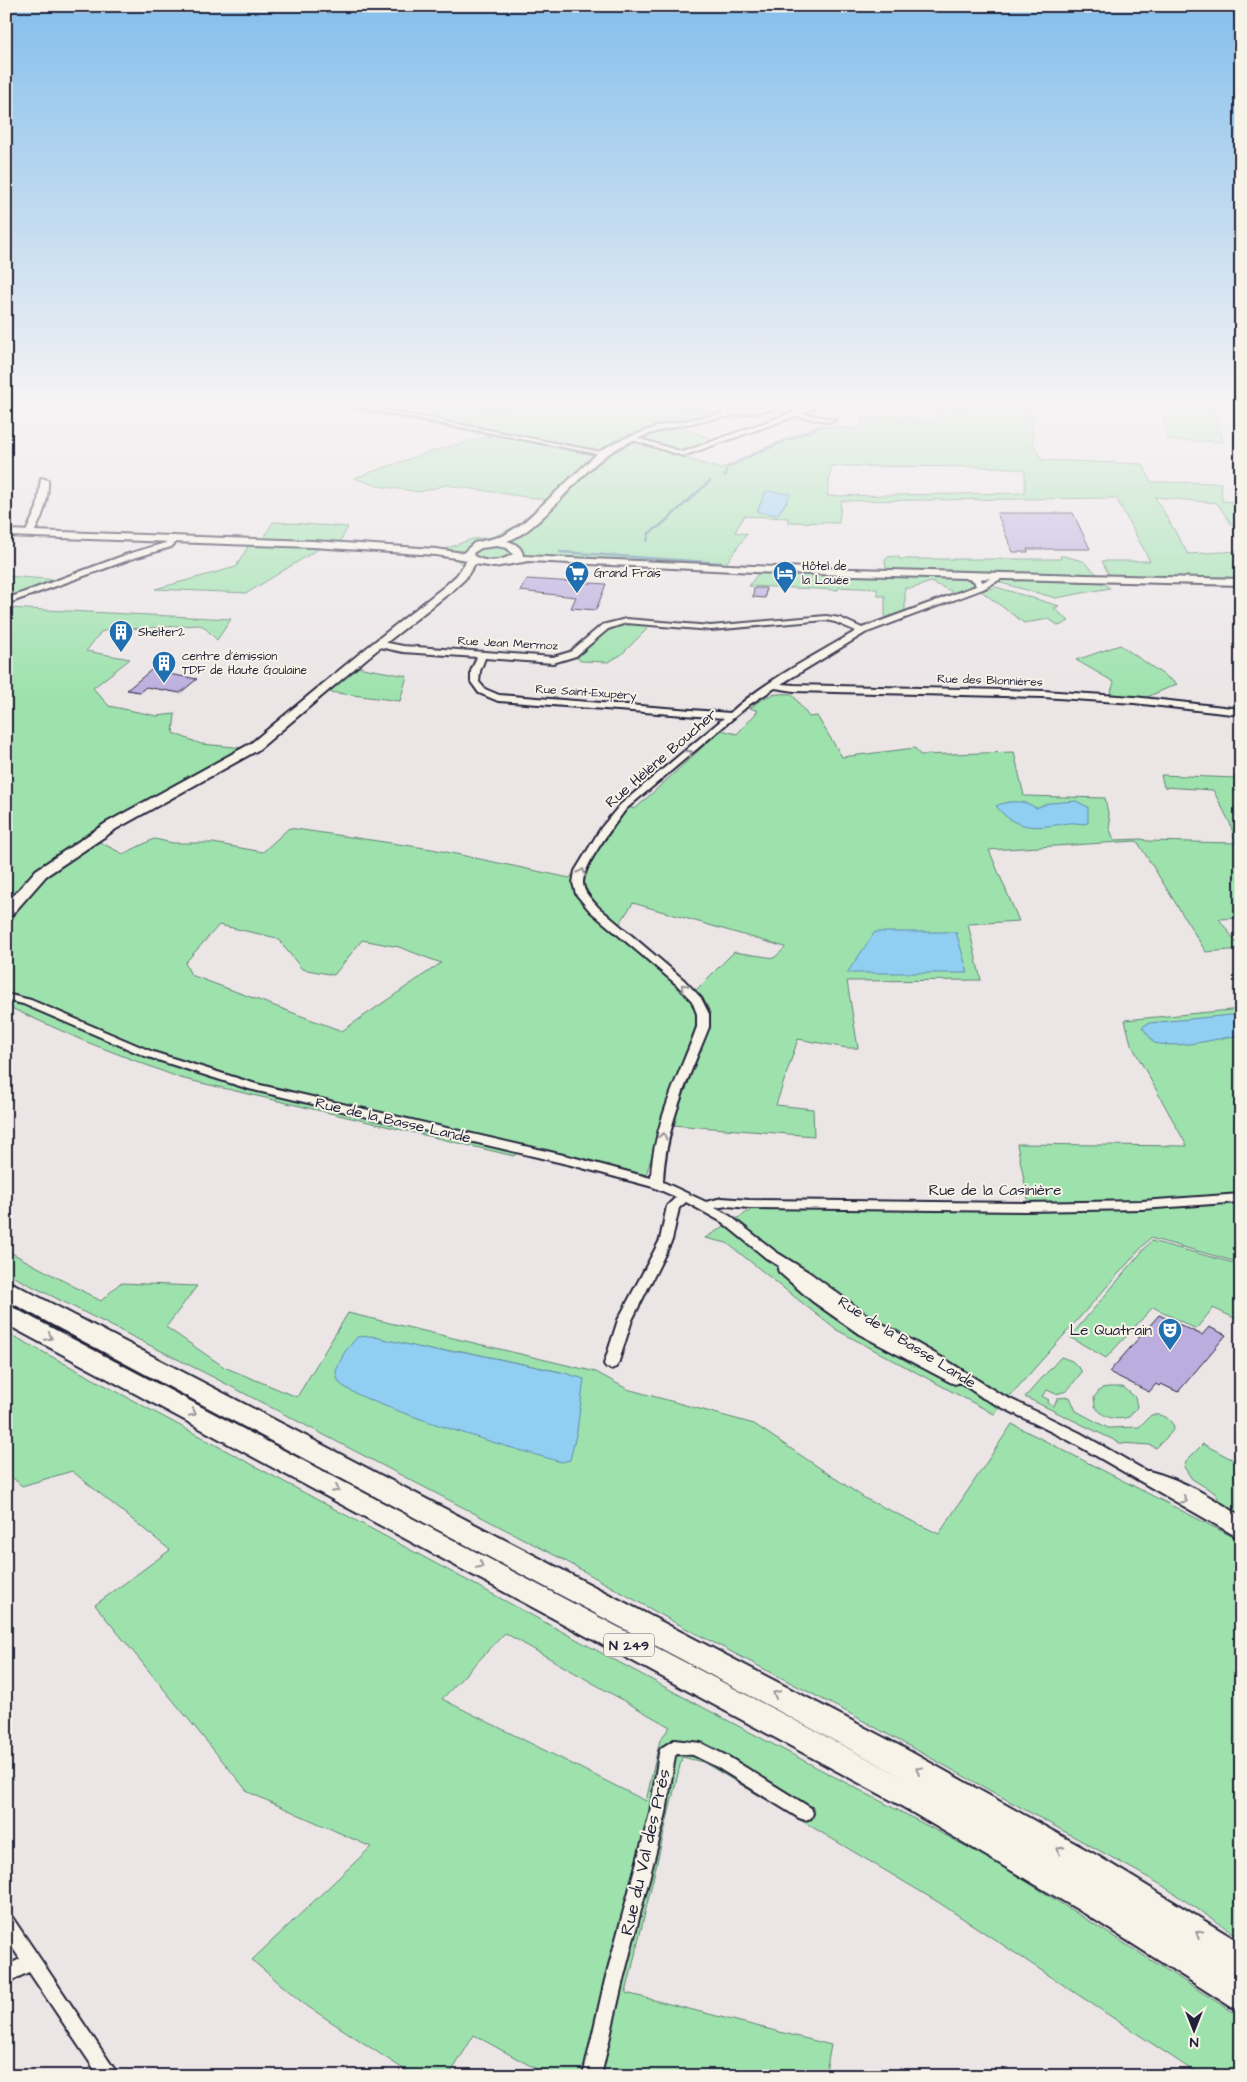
<svg xmlns="http://www.w3.org/2000/svg" width="1247" height="2082" font-family="'Architects Daughter',sans-serif">
<style>
.green{fill:#9de2ad;stroke:#608274;fill-rule:evenodd}
.water{fill:#90cff1;stroke:#648aa8}
.lines{fill:none;stroke-linecap:round;stroke-linejoin:round}
.stream{stroke:#648aa8;stroke-width:2.5}
.building{fill:#bbaedf;stroke:#22223b}
.street-casing{stroke:#22223b;stroke-width:4}
.secondary-casing{stroke:#22223b;stroke-width:4}
.highway-casing{stroke:#22223b;stroke-width:4}
.street{fill:#f7f3e8;fill-rule:evenodd}
.secondary{fill:#f7f3e8;fill-rule:evenodd}
.highway{fill:#f7f3e8;fill-rule:evenodd}
.oneway{stroke:#97959a}
.labels{text-anchor:middle;stroke-width:4;stroke-linejoin:round;paint-order:stroke}
.far-poi-label{font-size:12px;fill:#22223b;stroke:#f7f3e8;text-anchor:start}
.far-street-label{font-size:12px;fill:#22223b;stroke:#f7f3e8}
.shield{fill:#f7f3e8;stroke:#62616f;stroke-width:1}
.shield-label{font-size:14px;font-weight:bold;fill:#22223b}
.street-label{font-size:15px;fill:#22223b;stroke:#f7f3e8}
.poi-label{font-size:15px;fill:#22223b;stroke:#f7f3e8;text-anchor:end}
.near-street-label{font-size:18px;fill:#22223b;stroke:#f7f3e8}
</style>
<rect width="100%" height="100%" fill="#ebe5e6"/>
<filter id="ink" filterUnits="userSpaceOnUse"><feTurbulence type="fractalNoise" baseFrequency=".02" numOctaves="2"/><feDisplacementMap in="SourceGraphic" scale="10" xChannelSelector="R" yChannelSelector="G"/><feConvolveMatrix kernelMatrix="1 2 1 2 8 2 1 2 1" color-interpolation-filters="sRGB"/></filter>
<g filter="url(#ink)">
<path class="green" d="M337,406H686L726,417L681,427L714,440L687,450L681,457L721,469L823,426L860,429L863,417L879,420L884,415L931,421L940,406H1030L1033,444L1042,460L1143,464L1151,482L1221,483L1222,501L1241,503V525H1232L1217,503L1155,497L1188,554L1241,551V580L1110,577L1102,561H1150L1116,498L841,501L839,523L788,522V518L744,516L735,532L747,534L722,569L526,559L498,565L462,564L456,559L434,553L472,539L493,537L516,526L546,500L446,485L420,492L377,486L354,478L429,452L490,436ZM831,466L999,467L1025,470V493L827,496ZM766,491L787,502L777,515L757,511Z
M1161,406H1213L1223,442L1168,440Z
M273,522L348,527L337,548H320L247,593L155,589L236,567L250,543H261Z
M898,556L899,559H1061L1060,556H1063L1083,561L1099,576L886,569L885,560L888,557Z
M759,572L968,578L975,584L974,587L955,593L931,582L913,588H905V612L885,618V596H878L877,589L839,587L838,590L749,586Z
M6,576L59,580L58,586L6,605Z
M1009,579L1101,581L1110,588L1056,598L1001,583L999,580Z
M996,587L1059,606L1054,608L1069,621L1059,626L1049,619L1024,623L981,591Z
M6,608L231,619L217,640L203,626L199,625L107,630L101,632L86,651L130,659L93,688L109,706L157,716L175,714L173,733L201,744L246,748L90,837L123,854L154,839L173,843H213L263,852L289,828L432,849L570,878L619,804L635,809L721,730L737,734L758,711L750,708C767,695 771,693 792,694L809,717L817,716L842,757L915,748L920,755L1014,752L1024,796L1105,798L1110,823L1109,827L1114,840L1142,839L1147,841L1236,843L1230,823L1213,790L1164,787L1161,775L1236,778L1241,793V918L1219,919L1241,949L1206,952L1137,841L989,850L1019,921L968,924L981,980L847,981L858,1048H847L798,1039L776,1105L813,1109L814,1136L661,1124L646,1175L525,1144L514,1156L180,1078L84,1041L11,1008L6,1009ZM633,903L785,947V948L774,958L734,952L695,991L618,926ZM219,925L277,938L302,969L334,975L362,940L399,947L441,963L342,1031L191,975L185,963Z
M638,624L650,626L621,655L608,662L581,661L577,658C600,637 604,625 638,624Z
M1120,645L1177,684L1145,698L1110,695L1114,682L1076,660Z
M357,667L407,676L400,701L329,692Z
M1241,1009V1014L1214,1018L1192,1042L1241,1035V1263L1150,1238L994,1414L835,1329L727,1243L705,1238L754,1208L1030,1210L1017,1144L1187,1146L1131,1044L1125,1020Z
M1151,1241L1241,1265V1321L1213,1308L1196,1329L1153,1307L1106,1358L1070,1337Z
M6,1250L101,1301L120,1283L197,1286L166,1327L224,1367L297,1397L348,1313L596,1372L627,1389L754,1424L866,1499L939,1534L1012,1424L1241,1541V1938L1160,1884L849,1713L674,1622L562,1559L209,1375L6,1273ZM410,1346L435,1351H461L565,1373L510,1448Z
M6,1332L689,1700L994,1861L1241,2017V2076H1201L938,1902L703,1762L682,1757L626,1993L831,2045L825,2076H549L474,2035L449,2076H414L304,2004L252,1960L371,1847L248,1792L95,1605L170,1550L72,1471L22,1486L6,1472ZM505,1633L670,1727L660,1740L646,1801L442,1699Z
M1061,1357L1072,1361L1081,1370V1373L1067,1391L1056,1394L1047,1390L1042,1396L1049,1400L1047,1403L1054,1406L1058,1398L1070,1397L1076,1411L1108,1428L1139,1427L1151,1415C1161,1414 1168,1416 1173,1425L1174,1428L1170,1434L1156,1448L1150,1445L1120,1443L1025,1397Z
M1109,1387H1123L1135,1397L1137,1407L1129,1417C1115,1421 1103,1418 1095,1406L1094,1397L1102,1388Z
M1203,1444L1241,1464V1516L1221,1504L1215,1493L1192,1479L1184,1467L1186,1461Z"/>
<path class="water" d="M766,491L791,494L777,515L757,512Z
M1076,801L1088,807V823C1081,825 1075,822 1068,823C1039,828 1016,832 996,806C1008,800 1025,800 1036,808L1049,803Z
M875,932H956L968,973H847Z
M1241,1014V1035C1214,1039 1181,1049 1154,1043L1142,1027L1149,1023Z
M371,1336L435,1351H461L565,1373L584,1379L577,1431L570,1460L562,1462C530,1454 351,1402 339,1382C337,1379 336,1374 336,1371L344,1353L357,1337Z"/>
<g class="lines">
<path class="stream" d="M728,467L757,452L820,426
M724,476L726,475V470
M647,541L649,533L660,526L710,481
M560,552L722,563"/>
</g>
<path class="building" d="M997,513H1073L1090,549H1027L1028,552H1013Z
M527,579L606,584L596,610L571,608L576,597L520,591Z
M754,588H766L765,598L753,597Z
M156,666L157,672L197,679L180,693L146,687L140,692L127,690Z
M1159,1315L1202,1335L1209,1327L1226,1335L1178,1392L1161,1384L1159,1386L1156,1384L1149,1392L1109,1372Z"/>
<g class="lines">
<defs>
<path id="street" d="M351,406H365L606,453L603,455Z
M722,406H728V416L723,415Z
M810,406H819L803,413L835,420L832,422L796,416L683,456L627,438L630,436L683,452Z
M41,478L48,480C49,500 42,519 32,536H29L25,534L37,508Z
M174,536L181,538L171,547L134,558L6,604V599L128,554L165,543Z
M962,573H968L981,578L982,582L1002,574L1006,576L983,589L865,633L781,684L794,685L1043,691L1134,697L1241,709V715L1134,703L1043,697L794,691L775,688L750,704L626,809C615,824 582,866 583,884C584,893 592,900 598,907L684,980L701,998L709,1014V1027C689,1077 665,1127 663,1182L706,1202L722,1198L749,1200L1024,1203L1142,1201L1241,1194V1202L1142,1209L1024,1211L749,1208L727,1206L715,1208L730,1216L776,1252L810,1273L867,1315L946,1360L998,1393L1080,1433L1146,1471H1149C1184,1480 1211,1497 1241,1516V1539L1070,1441L983,1398L960,1382L955,1384L950,1382L859,1334L812,1301L779,1272L778,1269L779,1266L766,1258L722,1222L686,1202L679,1208L672,1240L632,1320L618,1364L616,1367L611,1369L606,1367L604,1364L618,1320L660,1240L667,1206L676,1197L653,1187L571,1165L249,1089L145,1056L23,1004L6,1000V994L31,1000L153,1052L256,1084L572,1157L651,1178C653,1125 679,1076 697,1027V1014L692,1001L676,984L590,911L576,894L573,883L575,871L601,828L620,805L724,718L498,701L479,693L471,682V671L477,657L403,652L375,646L374,644L378,641L403,646L553,657L570,652L602,625L626,619L711,626L826,616L840,618L862,628L976,586L974,581L962,577ZM826,620L835,622L856,631C813,657 766,680 730,713L499,695L485,689L479,682L480,671L485,658L553,663L576,656L608,629L626,623L711,630Z
M674,1740L701,1743L727,1756L811,1808L813,1813L811,1818L805,1820L799,1818L715,1766L693,1755L677,1754L675,1756L666,1813L623,1980L601,2076H583L605,1980L650,1813L659,1753L661,1748Z
M6,1915L12,1917L119,2076H99L29,1972L6,1983V1966L20,1959L6,1938Z"/>
<path id="secondary" d="M759,406H777L773,409C719,419 655,423 608,454C576,475 542,530 507,541C515,543 522,547 523,556L776,567L1241,579V585L776,573L529,561L494,567L475,564L465,579L453,590L367,658L258,750L116,829L46,876L11,916L6,917V904L36,870L106,823L250,744L359,654L445,586L457,575L467,560L436,555L313,547L6,536V530L313,541L436,549L463,553L474,543L503,536L523,523L600,451L618,441L659,426ZM497,546L507,548L513,554C501,562 486,563 474,556L473,553L481,548Z"/>
<path id="highway" d="M6,1282L14,1284L900,1746L1096,1855L1241,1943V1975L1232,1971L1241,1977V2010L1230,2006L1089,1916L891,1800L6,1324V1306L14,1308L908,1780L6,1300Z"/>
</defs>
<use href="#street" class="street-casing"/>
<use href="#secondary" class="secondary-casing"/>
<use href="#highway" class="highway-casing"/>
<use href="#street" class="street"/>
<use href="#secondary" class="secondary"/>
<use href="#highway" class="highway"/>
</g>
<defs><path id="oneway-chevron" d="M-2-3.5L2.5 0L-2 3.5" fill="none" stroke-width="1.6" stroke-linecap="round" stroke-linejoin="round" transform="scale(1.25)"/></defs>
<g class="oneway">
<use href="#oneway-chevron" transform="translate(689 753) rotate(-40)"/>
<use href="#oneway-chevron" transform="translate(582 872) rotate(-68)"/>
<use href="#oneway-chevron" transform="translate(684 987) rotate(-134)"/>
<use href="#oneway-chevron" transform="translate(663 1136) rotate(-73)"/>
<use href="#oneway-chevron" transform="translate(49 1337) rotate(28)"/>
<use href="#oneway-chevron" transform="translate(193 1413) rotate(28)"/>
<use href="#oneway-chevron" transform="translate(336 1489) rotate(28)"/>
<use href="#oneway-chevron" transform="translate(1184 1500) rotate(29)"/>
<use href="#oneway-chevron" transform="translate(480 1565) rotate(28)"/>
<use href="#oneway-chevron" transform="translate(776 1694) rotate(-152)"/>
<use href="#oneway-chevron" transform="translate(919 1770) rotate(-151)"/>
<use href="#oneway-chevron" transform="translate(1060 1850) rotate(-150)"/>
<use href="#oneway-chevron" transform="translate(1199 1934) rotate(-148)"/>
</g>
</g>
<linearGradient id="sky" x2="0" y2="1"><stop stop-color="#85bfec"/><stop offset="0.58" stop-color="#f6f3f4"/><stop offset="1" stop-color="#f6f3f4" stop-opacity="0"/></linearGradient>
<rect width="1247" height="697" fill="url(#sky)"/>
<defs>
<symbol id="supermarket-pin" viewBox="-11 -11 22 30"><path d="M0 17L-7.5 6A9.5 9.5 0 1 1 7.5 6Z" fill="#1f6fb2" stroke="#f7f3e8"/><path d="M-6-5.5h2.5l.6 2H6L4.5 2H-2.5L-4.4-4H-6ZM-1.5 3.2a1.3 1.3 0 1 0 .1 0ZM3 3.2a1.3 1.3 0 1 0 .1 0Z" fill="#fff"/></symbol>
<symbol id="hotel-pin" viewBox="-11 -11 22 30"><path d="M0 17L-7.5 6A9.5 9.5 0 1 1 7.5 6Z" fill="#1f6fb2" stroke="#f7f3e8"/><path d="M-6-4.5h1.5V1H6V5H4.5V3h-9V5H-6ZM-4 0a1.8 1.8 0 1 1 3.6 0ZM.5 0V-2.5h3Q6-2.5 6 0Z" fill="#fff"/></symbol>
<symbol id="building-pin" viewBox="-11 -11 22 30"><path d="M0 17L-7.5 6A9.5 9.5 0 1 1 7.5 6Z" fill="#1f6fb2" stroke="#f7f3e8"/><path d="M-4-6H4V6H1V3H-1V6H-4ZM-2.5-4.3h1.7v1.8h-1.7ZM.8-4.3h1.7v1.8H.8ZM-2.5-1h1.7V.8h-1.7ZM.8-1h1.7V.8H.8Z" fill="#fff"/></symbol>
<symbol id="theatre-pin" viewBox="-11 -11 22 30"><path d="M0 17L-7.5 6A9.5 9.5 0 1 1 7.5 6Z" fill="#1f6fb2" stroke="#f7f3e8"/><path d="M-5-5.5Q0-4 5-5.5V0Q5 5 0 6Q-5 5-5 0ZM-3.3-2.5H-1v1.5H-3.3ZM1-2.5H3.3v1.5H1ZM-2.8 1Q0 5.5 2.8 1Z" fill="#fff"/></symbol>
</defs>
<g fill-rule="evenodd">
<use href="#supermarket-pin" x="563" y="559" width="28" height="38"/>
<use href="#hotel-pin" x="771" y="559" width="28" height="38"/>
<use href="#building-pin" x="107" y="618" width="28" height="38"/>
<use href="#building-pin" x="150" y="649" width="28" height="38"/>
<use href="#theatre-pin" x="1156" y="1316" width="28" height="38"/>
</g>
<g class="labels">
<g class="far-poi-label">
<text x="802" y="570">Hôtel de<tspan x="802" dy="14">la Louée</tspan></text>
<text x="594" y="577">Grand Frais</text>
<text x="138" y="636">Shelter2</text>
<text x="182" y="660">centre d'émission<tspan x="182" dy="14">TDF de Haute Goulaine</tspan></text>
</g>
<g class="far-street-label">
<text transform="translate(508 643) rotate(3)" y="4">Rue Jean Mermoz</text>
<text transform="translate(990 680) rotate(2)" y="4">Rue des Blonnières</text>
<text transform="translate(586 692) rotate(4)" y="4">Rue Saint-Exupéry</text>
</g>
<rect class="shield" x="604" y="1633.5" width="50" height="23" rx="4"/>
<g class="shield-label">
<text x="629" y="1650">N 249</text>
</g>
<g class="street-label">
<text transform="translate(661 758) rotate(-41)" y="5">Rue Hélène Boucher</text>
<text transform="translate(393 1120) rotate(13)" y="5">Rue de la Basse Lande</text>
<text x="995" y="1195">Rue de la Casinière</text>
<text transform="translate(907 1342) rotate(32)" y="5">Rue de la Basse Lande</text>
</g>
<g class="poi-label">
<text x="1152" y="1335">Le Quatrain</text>
</g>
<g class="near-street-label">
<text transform="translate(645 1852) rotate(-77)" y="6">Rue du Val des Prés</text>
</g>
</g>
<rect width="1247" height="2082" fill="none" stroke="#f7f3e8" stroke-width="25"/>
<rect x="12" y="12" width="1222" height="2057" fill="none" stroke="#22223b" stroke-width="2" filter="url(#ink)"/>
<g transform="translate(1194 2030) rotate(180)" stroke="#f7f3e8" stroke-width="4" paint-order="stroke">
<path d="M0-4L9 19L0 12L-9 19Z" fill="#22223b"/>
<text y="-8" font-size="14" font-weight="bold" text-anchor="middle" fill="#22223b">N</text>
</g>
</svg>
